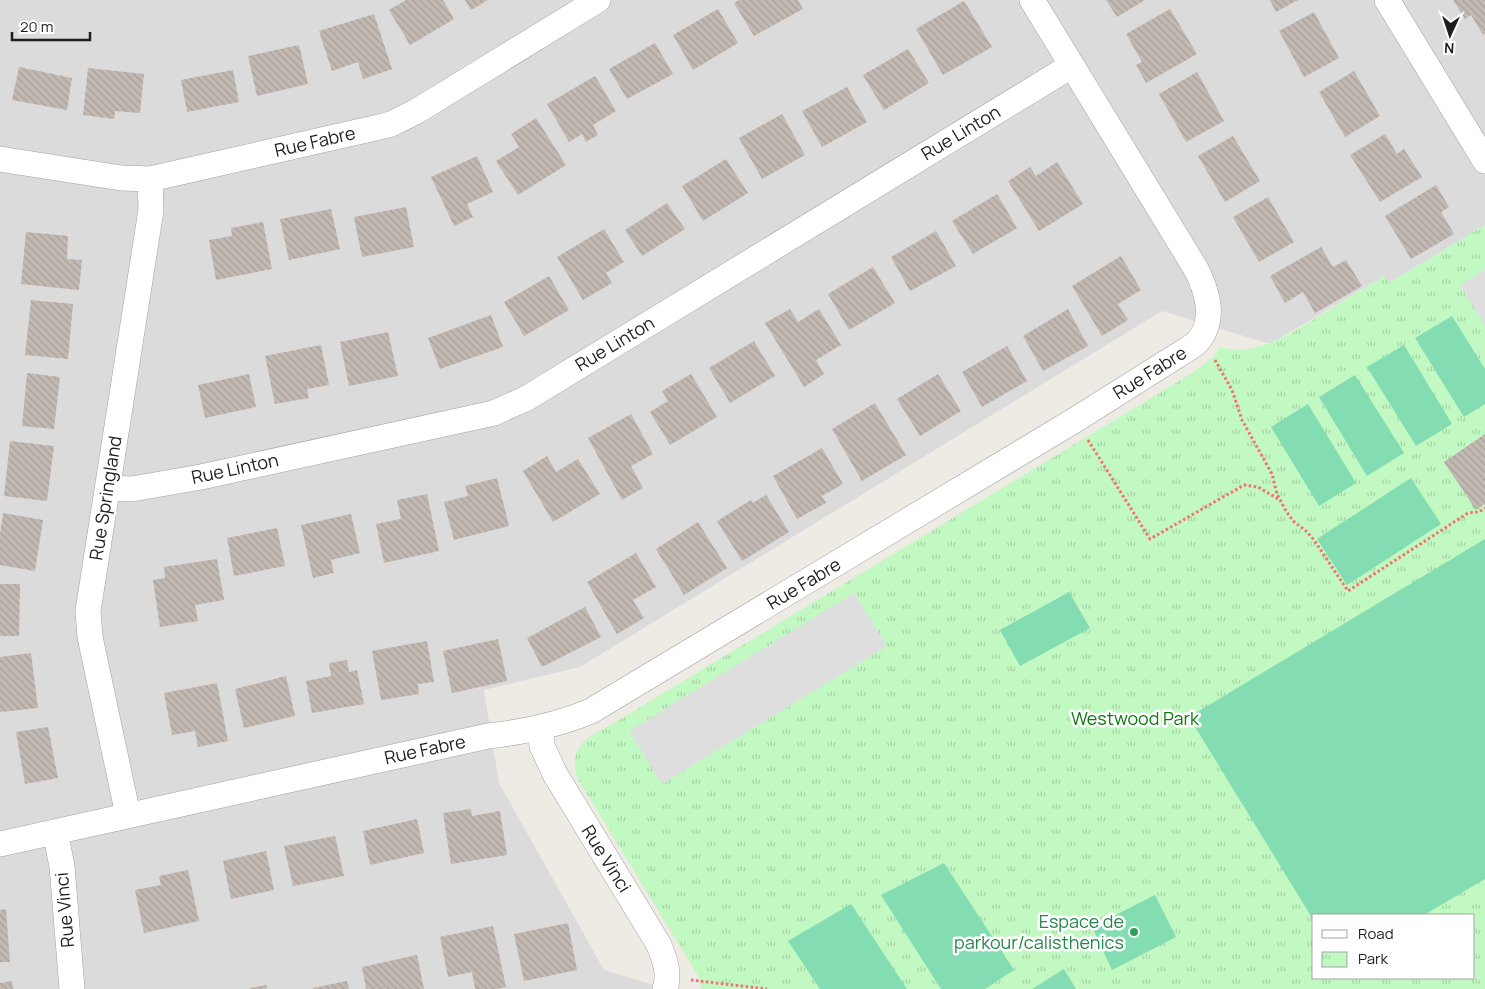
<svg xmlns="http://www.w3.org/2000/svg" width="1485" height="989" font-family="Manrope,sans-serif">
<style>
.residential{fill:#dcdbdb}
.park{fill:url(#park-tufts);fill-rule:evenodd}
.pitch{fill:#84dcb2}
.parking{fill:#dedede}
.building{fill:url(#building-back-hatch)}
.lines{fill:none;stroke-linecap:round;stroke-linejoin:round}
.minor-casing{stroke:#a2a2a2;stroke-width:26}
.path{stroke:#f6706d;stroke-width:3;stroke-dasharray:2.5 2.5;stroke-linecap:butt}
.minor{stroke:#fff;stroke-width:25}
.leisure-dot{fill:#2e9e5b;stroke:#fff;stroke-width:2}
.labels{text-anchor:middle;stroke-width:5;stroke-linejoin:round;paint-order:stroke}
.street-label{font-size:18px;fill:#1e1e1e;stroke:#fff}
.park-label{font-size:18px;fill:#0e790e;stroke:#fff}
.leisure-label{font-size:18px;fill:#27864d;stroke:#fff;text-anchor:end}
</style>
<defs>
<pattern id="park-tufts" width="24" height="20" patternUnits="userSpaceOnUse" patternTransform="scale(1.25)"><rect width="24" height="20" fill="#c2f8c1"/><path d="M3 7l-1-3M5 7V3M7 7l1-3M15 17l-1-3M17 17v-4M19 17l1-3" fill="none" stroke="#a6d4a5"/></pattern>
<pattern id="building-back-hatch" width="6" height="6" patternUnits="userSpaceOnUse" patternTransform="scale(1.25)"><rect width="6" height="6" fill="#c3b9b3"/><path d="M-1 5l2 2M0 0l6 6M5-1l2 2" fill="none" stroke="#a79f9a"/></pattern>
</defs>
<rect width="100%" height="100%" fill="#eeeae4"/>
<path class="residential" d="M0,0H1485V225L1389,283L1384,276L1270,344L1162,311L580,667L484,690L499,783L604,970L667,989H0Z"/>
<path class="park" d="M1485,225V989H701L699,977L578,779C565,743 593,735 619,720L1194,372L1213,357L1220,347C1259,358 1294,331 1326,312C1345,300 1365,288 1384,276L1389,283ZM1314,915H1474V978H1314Z"/>
<path class="pitch" d="M1452,316L1485,369V404L1464,417L1415,338Z
M1404,345L1452,424L1416,446L1367,367Z
M1355,375L1404,453L1367,476L1319,397Z
M1308,404L1356,483L1319,506L1271,427Z
M1411,478L1441,524L1347,585L1317,539Z
M1485,539V879L1424,915H1314V921L1189,717Z
M1069,592L1090,628L1020,666L1000,630Z
M944,863L1014,970L985,989H941L881,895Z
M1155,895L1176,937L1112,970L1092,927Z
M851,904L907,989H820L788,941Z
M1064,969L1076,989H1032Z"/>
<path class="parking" d="M1485,270V326L1460,285Z
M854,593L887,646L662,784L629,731Z"/>
<path class="building" d="M406,0H443L454,19L410,45L389,10Z
M465,0H488L471,10Z
M739,0H798L803,9L754,36L734,3Z
M1106,0H1145L1117,17Z
M1270,0H1298L1276,12Z
M1453,0H1485V34L1483,35L1471,15L1465,19Z
M964,1L992,47L943,75L916,29Z
M718,9L738,43L693,70L673,35Z
M1170,9L1197,54L1146,83L1136,65L1142,62L1126,34Z
M1314,12L1339,58L1304,77L1279,31Z
M374,14L392,69L363,79L358,62L332,71L319,31Z
M655,43L673,74L627,99L609,69Z
M299,45L308,84L257,96L248,56Z
M908,49L929,83L884,110L863,75Z
M19,67L72,78L67,110L12,100Z
M88,68L144,74L140,113L115,111L114,119L83,115Z
M233,70L239,102L187,112L181,80Z
M1354,71L1380,116L1345,137L1319,92Z
M1197,72L1224,121L1186,142L1159,94Z
M595,76L616,111L593,125L598,135L586,142L582,134L569,142L547,104Z
M847,87L867,122L822,147L802,111Z
M782,114L805,155L762,179L739,138Z
M536,118L566,165L518,195L496,161L519,147L511,134Z
M1385,134L1397,154L1404,149L1422,177L1380,202L1350,155Z
M1233,136L1260,181L1225,202L1198,156Z
M477,156L493,192L467,204L473,217L454,226L431,177Z
M726,159L748,193L703,221L682,186Z
M1057,162L1083,204L1039,231L1008,181L1030,167L1036,176Z
M1436,185L1449,207L1441,212L1454,234L1411,259L1385,216Z
M997,194L1017,228L973,254L952,221Z
M1268,197L1294,242L1259,262L1233,217Z
M667,203L685,229L642,256L625,230Z
M406,207L414,247L362,257L354,217Z
M331,209L340,249L289,260L280,219Z
M263,222L272,269L216,280L209,240L232,236L231,228Z
M604,229L624,262L606,273L612,283L583,300L557,257Z
M936,231L956,266L910,291L891,257Z
M26,232L68,236L67,259L82,260L79,290L21,284Z
M1321,247L1333,267L1346,260L1362,286L1315,313L1303,292L1285,303L1270,276Z
M1121,256L1141,290L1118,304L1128,320L1102,336L1072,286Z
M873,267L895,303L849,330L828,294Z
M549,276L569,310L524,336L504,302Z
M31,300L73,304L68,359L25,355Z
M790,309L798,322L819,309L841,345L816,360L824,374L804,387L765,323Z
M1068,309L1088,346L1043,371L1023,336Z
M491,315L503,347L440,369L428,338Z
M388,332L398,376L349,386L340,342Z
M754,341L775,376L730,403L709,368Z
M321,345L329,385L307,389L309,398L275,404L265,356Z
M1007,346L1027,381L982,407L962,372Z
M27,373L60,377L54,429L22,426Z
M249,374L256,407L205,418L198,385Z
M691,374L717,417L670,445L650,412L668,401L662,391Z
M938,374L961,411L920,436L897,399Z
M875,403L906,455L862,481L832,429Z
M631,414L653,454L631,466L643,488L622,500L588,438Z
M1485,434V504L1476,510L1444,462Z
M10,441L54,446L47,501L4,496Z
M822,448L843,484L822,496L826,503L797,519L773,476Z
M547,456L556,472L578,459L600,494L553,522L523,471Z
M497,478L509,526L454,540L444,502L468,496L465,486Z
M427,494L439,551L384,563L376,524L401,519L397,500Z
M766,495L789,532L742,561L717,521L751,500L753,503Z
M3,513L43,520L35,571L0,565V534Z
M351,514L360,553L331,560L334,573L313,578L301,525Z
M698,522L727,568L684,595L656,549Z
M277,528L285,566L234,576L227,538Z
M636,553L656,587L633,600L644,618L617,634L587,582Z
M217,559L224,600L195,605L198,621L160,627L153,580L165,578L164,567Z
M0,584H20L19,636H0Z
M585,607L601,637L542,667L527,638Z
M498,639L507,681L452,693L443,651Z
M427,641L434,682L418,684L419,694L381,700L372,651Z
M31,653L38,708L0,712V657Z
M347,660L349,672L357,670L364,704L312,713L306,681L331,676L329,663Z
M286,676L295,716L244,728L235,689Z
M217,683L228,741L198,747L195,731L172,735L164,693Z
M48,727L58,778L25,784L16,732Z
M471,809L472,816L500,811L507,855L451,864L443,813Z
M417,819L424,853L370,865L363,831Z
M335,836L344,876L293,886L284,846Z
M266,851L274,890L231,899L223,861Z
M188,870L199,921L144,933L135,890L161,885L159,876Z
M6,909L10,962H0V910Z
M568,923L577,970L524,981L514,934Z
M493,926L506,987L497,989H475L472,972L448,977L440,937Z
M417,955L424,989H366L362,967Z
M12,981L13,989H0V983Z
M347,981L349,989H314L313,988Z
M266,985L267,989H250V988Z"/>
<g class="lines">
<defs>
<path id="minor" d="M1387,0L1485,161
M0,159L121,178L150,179L375,128L391,124L417,111L598,0
M108,488L132,489L201,477L494,413L527,398L1071,66
M540,728L542,746L555,774L659,945C665,960 670,974 665,989
M128,815L90,637L88,611L151,210L150,179
M55,832L62,866L72,989
M0,844L488,736C524,732 558,725 591,711L1075,420L1183,352C1188,349 1195,345 1199,340C1216,318 1207,291 1196,269L1032,0"/>
</defs>
<use href="#minor" class="minor-casing"/>
<path class="path" d="M1215,360L1232,390L1242,420L1272,474L1277,494L1286,511L1293,521L1306,531L1314,540L1348,591L1468,513L1479,512L1485,508
M1088,440L1150,539L1244,485L1258,487L1278,499
M691,980L767,989"/>
<use href="#minor" class="minor"/>
</g>
<circle class="leisure-dot" cx="1134" cy="932" r="5"/>
<g class="labels">
<g class="street-label">
<text transform="translate(961 133) rotate(-31)" y="6">Rue Linton</text>
<text transform="translate(315 142) rotate(-13)" y="6">Rue Fabre</text>
<text transform="translate(615 344) rotate(-31)" y="6">Rue Linton</text>
<text transform="translate(1150 373) rotate(-32)" y="6">Rue Fabre</text>
<text transform="translate(235 469) rotate(-12)" y="6">Rue Linton</text>
<text transform="translate(106 498) rotate(-81)" y="6">Rue Springland</text>
<text transform="translate(804 584) rotate(-31)" y="6">Rue Fabre</text>
<text transform="translate(425 750) rotate(-12)" y="6">Rue Fabre</text>
<text transform="translate(606 859) rotate(58)" y="6">Rue Vinci</text>
<text transform="translate(65 910) rotate(-95)" y="6">Rue Vinci</text>
</g>
<g class="park-label">
<text x="1135" y="725">Westwood Park</text>
</g>
<g class="leisure-label">
<text x="1124" y="928">Espace de<tspan x="1124" dy="21">parkour/calisthenics</tspan></text>
</g>
</g>
<rect x="1312" y="914" width="162" height="65" fill="#ffffff" stroke="#a5a5a5"/>
<rect x="1322" y="930" width="25" height="8" fill="#ffffff" stroke="#a5a5a5"/>
<text x="1358" y="939" font-size="15" fill="#1e1e1e">Road</text>
<rect x="1322" y="952" width="25" height="15" fill="url(#park-tufts)" stroke="#a5a5a5"/>
<text x="1358" y="964" font-size="15" fill="#1e1e1e">Park</text>
<g transform="translate(1450 35) rotate(183)" stroke="#ffffff" stroke-width="4" paint-order="stroke">
<path d="M0-4L9 19L0 12L-9 19Z" fill="#1e1e1e"/>
<text y="-8" font-size="14" font-weight="bold" text-anchor="middle" fill="#1e1e1e">N</text>
</g>
<path d="M12 32v8h78v-8" fill="none" stroke="#1e1e1e" stroke-width="2.5"/>
<text x="20" y="32" font-size="15" fill="#1e1e1e" stroke="#ffffff" stroke-width="4" paint-order="stroke">20 m</text>
</svg>
